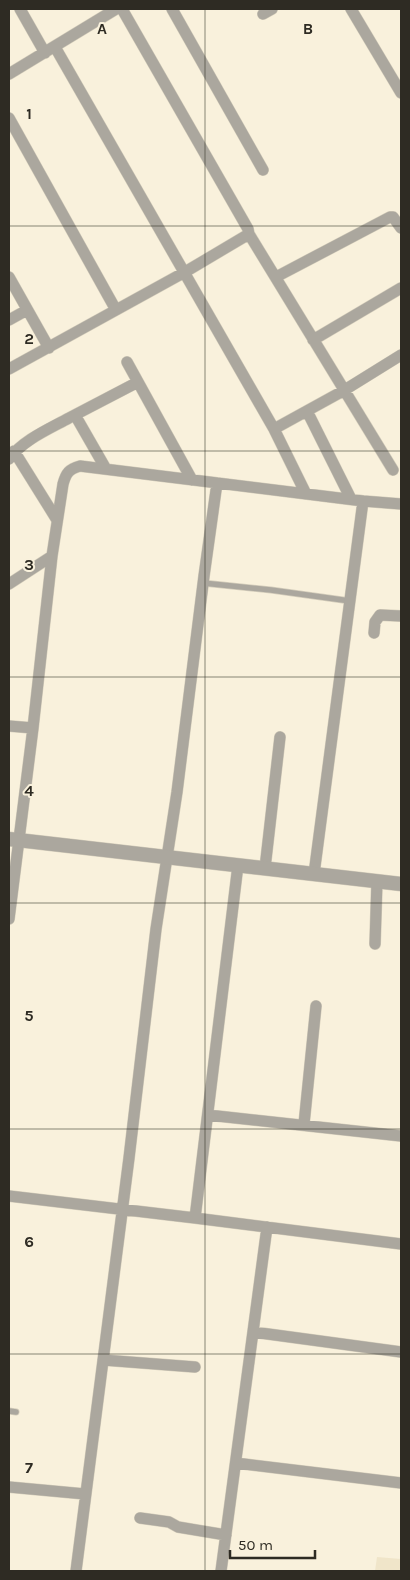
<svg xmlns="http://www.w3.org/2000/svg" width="410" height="1580" font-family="Karla,sans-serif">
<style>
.built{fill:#f0e5c9}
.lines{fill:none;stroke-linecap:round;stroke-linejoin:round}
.service-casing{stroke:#d4cdbb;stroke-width:7}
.minor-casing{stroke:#d4cdbb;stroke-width:12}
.tertiary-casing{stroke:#d4cdbb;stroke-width:15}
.service{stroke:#aba79e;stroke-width:5.5}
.minor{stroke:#aba79e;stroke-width:11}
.tertiary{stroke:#aba79e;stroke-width:14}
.grid{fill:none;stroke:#2e2b23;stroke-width:1;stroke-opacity:0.55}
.grid-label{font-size:16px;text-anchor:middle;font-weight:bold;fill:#2e2b23;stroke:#f9f1dc;stroke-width:4;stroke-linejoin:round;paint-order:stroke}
</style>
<rect width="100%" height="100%" fill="#f9f1dc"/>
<path class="built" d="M377,1557L401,1559V1571H375Z"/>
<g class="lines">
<defs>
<path id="service" d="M203,583L271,590L350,601
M9,1411L16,1412"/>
<path id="minor" d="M20,9L45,53
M172,9L263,170
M351,9L401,93
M263,14L272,9
M55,47L274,429L306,494
M9,74L116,9
M9,118L116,310
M249,234L393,470
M9,277L49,348
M276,277L390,217H393L401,228
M9,320L27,310
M313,340L401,288
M127,362L192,480
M9,369L185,272L249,234L248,229L122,9
M307,411L351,499
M75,415L106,469
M274,429L343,391L401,355
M14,451L57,520
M9,459C23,440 49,429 69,418C92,406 115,394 138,382
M9,584L52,556
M374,633L375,622L380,615L401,616
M9,726L33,728
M238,865L195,1218L401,1244
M265,868L280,737
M314,874L363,501
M9,919L33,728L52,556L63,484C66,473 69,469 80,466L363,501L401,504
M375,944L377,881
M208,1115L401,1136
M304,1124L316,1006
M9,1196L195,1218
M253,1332L401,1352
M103,1360L195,1367
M236,1463L401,1483
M9,1487L85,1494
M140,1518L169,1522L178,1527L226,1535
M76,1571L129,1158L156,929L177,792L204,576L217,483
M221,1571L267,1227"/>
<path id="tertiary" d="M9,839L401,884"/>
</defs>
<use href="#service" class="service-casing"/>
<use href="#minor" class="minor-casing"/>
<use href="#tertiary" class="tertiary-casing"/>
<use href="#service" class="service"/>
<use href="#minor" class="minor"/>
<use href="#tertiary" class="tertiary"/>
</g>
<path class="grid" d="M205,9V1571M9,226H401M9,451H401M9,677H401M9,903H401M9,1129H401M9,1354H401"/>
<g class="grid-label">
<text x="102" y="34">A</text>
<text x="308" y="34">B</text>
<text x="29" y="119">1</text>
<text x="29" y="344">2</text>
<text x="29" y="570">3</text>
<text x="29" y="796">4</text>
<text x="29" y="1021">5</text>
<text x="29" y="1247">6</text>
<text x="29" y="1473">7</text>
</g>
<rect width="410" height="1580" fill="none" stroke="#2e2b23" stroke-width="20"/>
<path d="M230 1550v8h85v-8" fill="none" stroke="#2e2b23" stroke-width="2.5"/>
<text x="238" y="1550" font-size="15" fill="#2e2b23" stroke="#f9f1dc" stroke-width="4" paint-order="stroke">50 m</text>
</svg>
